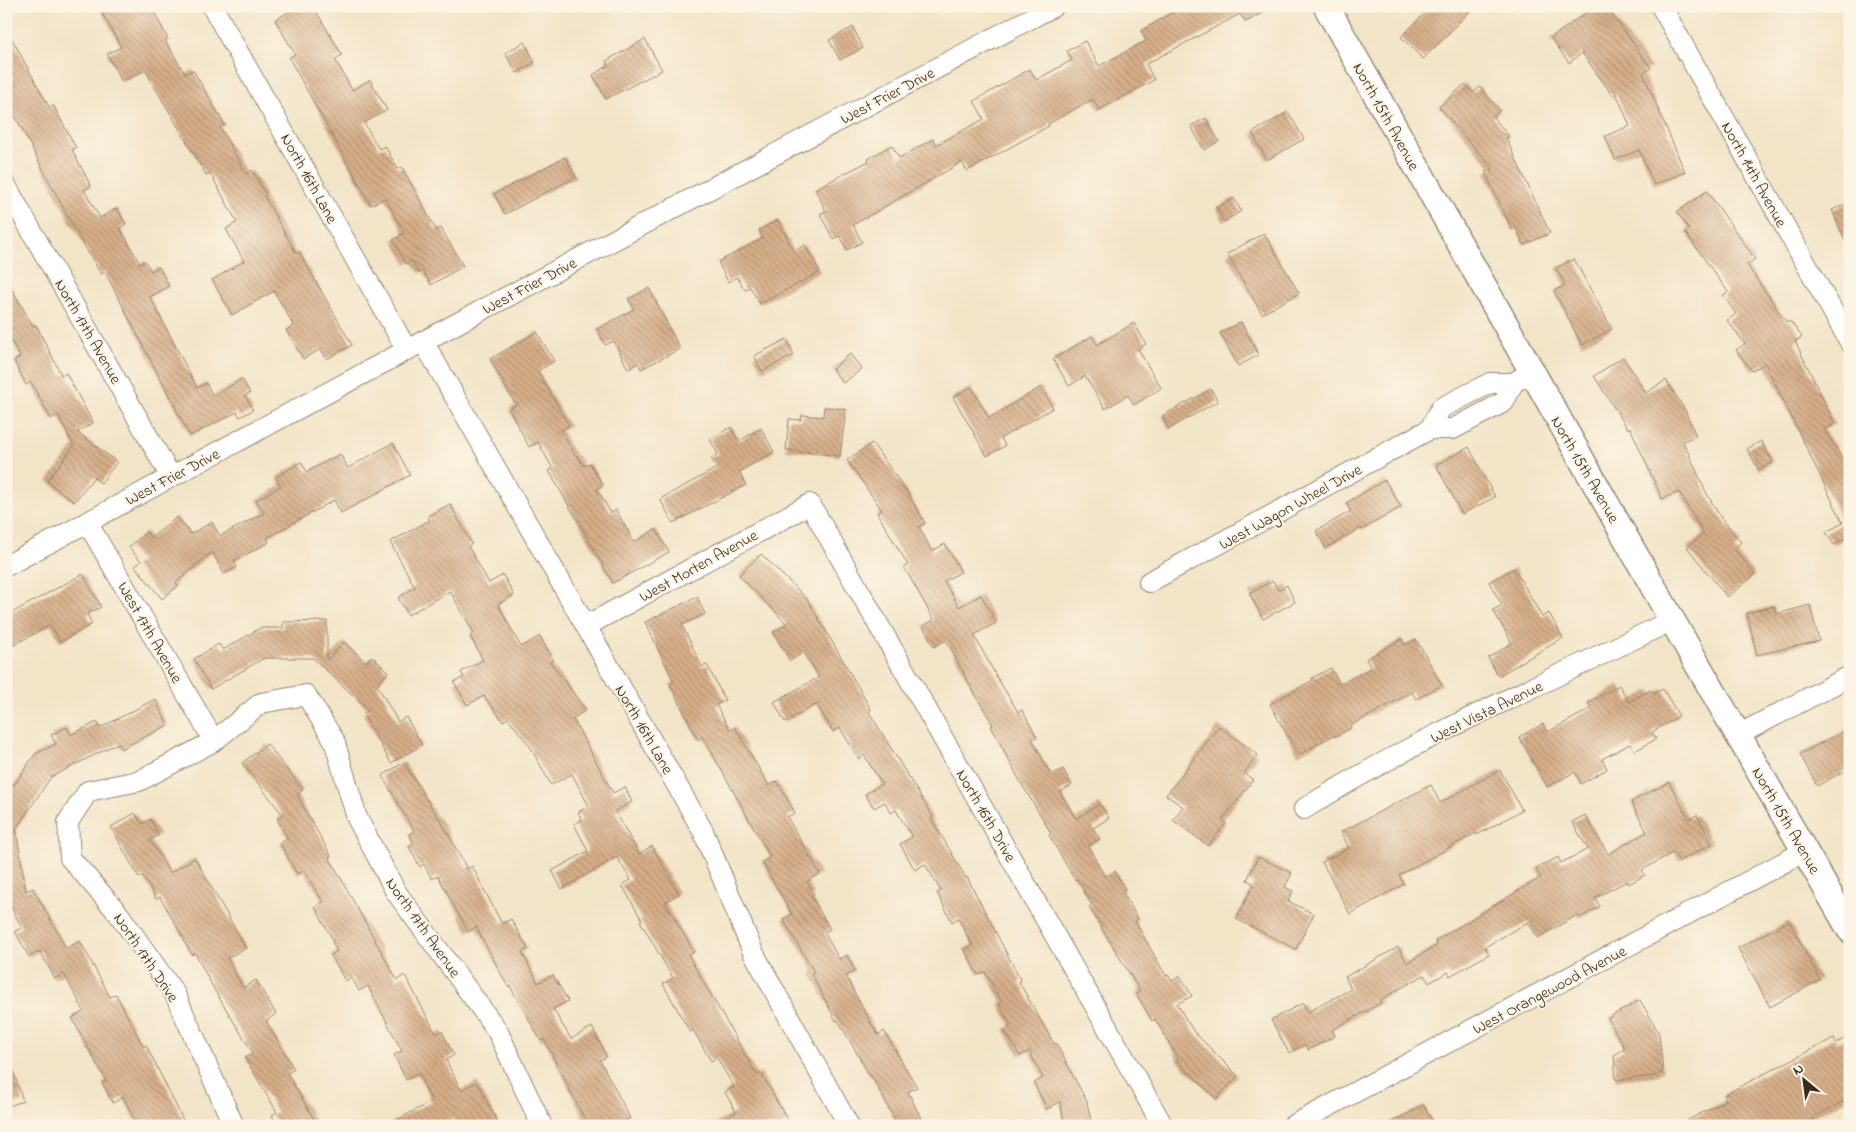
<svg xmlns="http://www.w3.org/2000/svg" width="1856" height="1132" font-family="'Indie Flower',sans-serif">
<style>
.building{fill:url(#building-back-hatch)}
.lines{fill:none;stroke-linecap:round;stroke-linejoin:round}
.minor-casing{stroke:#968772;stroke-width:22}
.tertiary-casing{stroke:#968772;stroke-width:28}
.minor{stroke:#fff;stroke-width:20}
.tertiary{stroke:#fff;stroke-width:25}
.labels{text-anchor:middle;stroke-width:4;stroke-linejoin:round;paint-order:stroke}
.street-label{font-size:16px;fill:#3b2a1e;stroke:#fcf5e5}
</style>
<defs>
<pattern id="building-back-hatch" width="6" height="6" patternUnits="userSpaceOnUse" patternTransform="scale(1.25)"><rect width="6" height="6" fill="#d7af8a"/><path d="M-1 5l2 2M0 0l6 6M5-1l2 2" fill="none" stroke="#b08f70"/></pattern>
</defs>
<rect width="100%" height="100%" fill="#fcf5e5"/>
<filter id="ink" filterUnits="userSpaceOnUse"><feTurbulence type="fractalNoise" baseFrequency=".02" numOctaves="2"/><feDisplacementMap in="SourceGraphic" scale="10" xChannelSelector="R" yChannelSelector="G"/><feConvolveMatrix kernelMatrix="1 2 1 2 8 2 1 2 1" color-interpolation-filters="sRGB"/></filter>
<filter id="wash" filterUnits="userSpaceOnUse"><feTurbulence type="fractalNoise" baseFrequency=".0096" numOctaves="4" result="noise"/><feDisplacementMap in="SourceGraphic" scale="20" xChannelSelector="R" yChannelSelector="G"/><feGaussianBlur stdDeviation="1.12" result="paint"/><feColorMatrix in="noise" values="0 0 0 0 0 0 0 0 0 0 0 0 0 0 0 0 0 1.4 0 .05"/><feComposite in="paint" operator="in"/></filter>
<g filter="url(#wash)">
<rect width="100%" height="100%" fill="#f2e4c7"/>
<g id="blocks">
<path class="building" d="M110,6H151L168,39L165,40L185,74L193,70L225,125L220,127L246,174L252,170L266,195L264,196L296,253L299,252L352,345L327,359L321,349L303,359L286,330L294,326L274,291L232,315L212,280L244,261L226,229L237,222L210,173L206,175L145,70L122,82L107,54L121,47L101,11Z
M298,6H313L342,55L335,59L352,90L370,80L387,110L364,123L379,149L385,146L398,169L402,167L436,230L441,228L463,266L431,285L423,271L419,273L412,261L406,264L393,240L404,233L385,198L371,205L289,58L295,54L275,20Z
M1172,6H1274L1246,22L1240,14L1146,64L1154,80L1099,110L1093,99L1048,124L1049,126L967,171L962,162L853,225L862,242L847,250L840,236L833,239L820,214L826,211L815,189L869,161L868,159L892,145L899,158L933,139L936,145L984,119L974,101L1030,69L1036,80L1072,60L1067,51L1085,41L1099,66L1146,41L1141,31L1175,11Z
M1432,6H1475L1423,59L1401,37Z
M1595,6H1606L1651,68L1643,73L1685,172L1654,185L1639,150L1615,160L1605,136L1630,126L1616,93L1613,96L1582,53L1569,63L1551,38Z
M853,27L863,48L840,60L829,40Z
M6,28L49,107L53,105L76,148L72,150L91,186L84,190L100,218L117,208L126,224L120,228L140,264L145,261L151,271L159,267L169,286L150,297L197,388L206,383L213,396L242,379L250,393L245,396L253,410L240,417L237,412L190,436L105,272L101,274L71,223L14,114L11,115L6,106Z
M645,39L662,70L606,99L593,75L608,66L606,61Z
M524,42L535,62L517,73L505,53Z
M1465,84L1473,93L1480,87L1500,110L1493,117L1509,136L1506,138L1550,233L1524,245L1516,228L1512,230L1485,172L1493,169L1439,107Z
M1288,112L1304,139L1267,160L1252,133Z
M1206,118L1219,141L1204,150L1191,126Z
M565,157L576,177L505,214L494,194Z
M1707,191L1755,259L1747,265L1787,323L1790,321L1802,337L1795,341L1835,424L1824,429L1850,471V537L1849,536L1834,545L1826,532L1843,523L1765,363L1752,371L1736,350L1745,344L1727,320L1736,314L1723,295L1728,292L1685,232L1689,229L1677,212Z
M1234,198L1241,211L1224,222L1216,208Z
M1850,202V252L1832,210Z
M778,220L794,251L805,245L820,272L760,304L750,287L745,290L737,277L728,282L718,262L763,238L759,230Z
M1264,233L1299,293L1262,314L1227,254Z
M1574,259L1612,329L1582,345L1554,291L1565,285L1556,268Z
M6,279L33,326L36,325L62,376L66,373L93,423L77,432L117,462L101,483L94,477L74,502L47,481L74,446L58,415L51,419L31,382L26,385L14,361L20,357L6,330Z
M649,288L680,349L641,369L638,363L628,369L614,341L605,345L597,329L634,309L628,299Z
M1241,322L1259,355L1238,366L1220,333Z
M1134,323L1146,344L1138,349L1161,388L1134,405L1128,395L1105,409L1085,376L1069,386L1053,359L1092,336L1097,345Z
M537,332L554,361L538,371L569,426L561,430L576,456L577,455L584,466L590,463L603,485L597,489L611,513L616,510L634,542L656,529L669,552L613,583L549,471L553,469L538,442L529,447L509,409L516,405L490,359Z
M787,339L794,355L762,371L754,356Z
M850,354L862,369L843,383L832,369Z
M1623,357L1646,393L1666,380L1685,410L1696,436L1683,441L1705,490L1719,515L1741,542L1734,549L1755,575L1727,597L1687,547L1704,534L1679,492L1662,499L1630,427L1628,429L1594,376Z
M971,387L989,418L1041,387L1053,408L1001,438L1005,446L987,456L953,397Z
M1211,389L1218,401L1169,429L1162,416Z
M824,407L846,409L840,456L786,450L789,419L801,420L802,415L823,417Z
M731,427L739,441L761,428L774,452L739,472L746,485L673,523L660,499L717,468L711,458L718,454L710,439Z
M1761,441L1773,462L1759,470L1747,449Z
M393,443L410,475L341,513L334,500L267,538L269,542L234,561L237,567L224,574L212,552L176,583L178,586L162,599L135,566L141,561L129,547L146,532L151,538L177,517L191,534L212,522L220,536L264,513L256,500L281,486L276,477L301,462L307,472L340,454L348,468Z
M872,443L909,495L925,523L919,527L932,551L945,544L961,572L944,581L959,607L981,595L996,623L974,635L995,674L1018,712L1022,710L1037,737L1032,739L1051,775L1063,769L1072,785L1060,792L1076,819L1100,804L1109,818L1093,828L1100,839L1088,846L1105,877L1115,871L1125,889L1122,891L1138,919L1135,921L1166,976L1168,975L1172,981L1180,976L1192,996L1177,1004L1194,1032L1238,1076L1216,1099L1177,1060L1178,1059L1155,1019L1152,1021L1136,993L1140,991L1089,907L1092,905L1077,879L1075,880L1049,835L1051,833L1020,781L991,726L993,725L963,673H964L946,640L934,647L923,626L934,620L904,567L908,565L877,513L882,510L847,460Z
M1469,447L1495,497L1462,514L1436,465Z
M1385,480L1401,507L1362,530L1361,528L1326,548L1316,531L1351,511L1346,503Z
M450,504L472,544L468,546L489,583L503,575L514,595L498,604L521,647L540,636L553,660L550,662L586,710L573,719L613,793L625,787L632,802L615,811L639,854L652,846L679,894L665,902L694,952L688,955L757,1075L761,1073L788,1121L780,1126H711L736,1112L725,1092L734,1087L717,1058L711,1061L693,1030L690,1032L663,984L673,978L640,921L642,920L622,885L631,880L617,857L562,889L552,871L588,851L574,824L582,820L578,812L589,806L572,774L551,785L531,748L508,718L503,721L484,696L467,705L454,682L464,677L461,672L483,660L470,636L474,633L450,591L408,615L398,598L415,587L390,542L430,520L428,516Z
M761,554L807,599L844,662L871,710L869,712L933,817L931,818L966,878L967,877L1021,981L1019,982L1054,1044L1056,1043L1087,1102L1092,1126H1065L1060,1102L1047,1109L1034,1083L1043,1078L1029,1051L1020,1056L1004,1030L1011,1026L999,1004L1002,1003L985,972L978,975L964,949L972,945L958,918L952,922L937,893L941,891L925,864L915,870L900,844L912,837L896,810L891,813L885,802L874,808L865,794L882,784L864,755L859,759L840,728L833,732L817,704L785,722L774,702L819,677L804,652L790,661L773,632L787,624L739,575Z
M1514,568L1542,617L1549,613L1563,638L1498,676L1488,658L1512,643L1493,610L1502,605L1489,582Z
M83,574L101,607L87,614L92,624L60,642L51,625L6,649V616Z
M1273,581L1278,590L1287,585L1295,602L1263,619L1249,593Z
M697,597L705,614L682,625L702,667L707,665L725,700L716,705L730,730L735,727L769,786L777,781L795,813L787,817L820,874L807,881L814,894L811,896L830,929L824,932L839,959L847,955L855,971L846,976L862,1007L878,1035L884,1031L917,1087L908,1092L925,1126H898L871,1075L870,1076L838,1020L836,1021L811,973L814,972L783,919L792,914L762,862L770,857L703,737L698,740L670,684L674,682L645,622Z
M1810,605L1819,641L1757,655L1747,613L1774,606L1776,614Z
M327,621V660L344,642L366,662L372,656L388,672L377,685L398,722L406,717L422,745L391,763L363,714L369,710L313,658H264L211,689L194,659L219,644L223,650L260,628H283V622Z
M1402,639L1405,645L1416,639L1442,685L1416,699L1412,692L1350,726L1351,728L1335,737L1334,735L1298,755L1270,704L1313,680L1312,678L1331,668L1340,684L1371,668L1366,659Z
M1619,685L1629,702L1650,690L1653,694L1663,689L1679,716L1652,732L1656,739L1635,751L1630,744L1602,759L1607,769L1581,784L1575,772L1547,787L1519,737L1543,724L1548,732L1592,708L1588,703Z
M155,699L168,725L121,749L118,743L51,777L16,829L26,891L33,888L66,948L80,941L110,997L116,994L143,1046L146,1045L186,1126H138L123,1097L113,1103L102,1083L106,1081L72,1018L84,1011L64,974L55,979L40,951L29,957L15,931L22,928L6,897V790L12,783L14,785L35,754L56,744L51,735L67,727L71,735L97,722L100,728Z
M1219,726L1258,755L1244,773L1253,780L1222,820L1226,823L1208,846L1173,820L1183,807L1166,795Z
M1850,728V768L1817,786L1800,754Z
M267,744L303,790L297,795L331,856L329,857L397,980L405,975L436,1034L442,1031L454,1055L446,1060L461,1090L477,1082L500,1126H456L452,1118L439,1126H386L432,1101L418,1074L406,1080L394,1055L402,1051L368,986L359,991L352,978L345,981L331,955L337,951L332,941L333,940L315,907L323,902L304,871L297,874L280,843L288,838L277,819L283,815L242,763Z
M404,762L438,818L439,817L467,869L472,866L502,924L511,919L528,949L522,952L538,983L553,975L568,1001L553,1009L571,1039L592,1027L607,1057L600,1060L630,1118L615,1126H588L544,1039L541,1041L510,986L508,987L476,927L468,932L438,876L432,879L424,864L420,867L409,847L414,844L409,834L414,831L382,776Z
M1500,770L1522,810L1477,835L1476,833L1399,875L1404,884L1350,914L1322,862L1349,848L1341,832L1431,785L1440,803Z
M1669,782L1689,819L1697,815L1712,844L1679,861L1674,852L1642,870L1645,875L1629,884L1627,881L1595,898L1600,907L1579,918L1577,915L1538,938L1528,922L1485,947L1489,954L1450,976L1448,972L1429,983L1424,975L1380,1000L1381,1003L1332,1030L1335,1036L1308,1050L1305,1045L1289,1053L1271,1020L1303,1003L1308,1012L1351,989L1345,977L1398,947L1407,963L1437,945L1435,941L1541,877L1536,869L1558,857L1561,863L1588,849L1572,822L1585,815L1608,854L1647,832L1631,802Z
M135,813L142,824L150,819L159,835L150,840L170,873L195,858L246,948L227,958L243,988L256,980L276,1014L266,1021L294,1069L287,1073L318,1126H277L272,1115L277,1112L245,1058L253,1053L215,991L195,953L192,955L184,941H185L160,897L156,899L143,876L139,878L111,827Z
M1258,857L1292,873L1285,887L1293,891L1288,901L1314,914L1296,949L1236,919L1254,884L1247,880Z
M1789,921L1820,980L1770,1007L1738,948Z
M1640,1000L1659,1033L1663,1072L1655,1076L1616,1080L1614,1055L1625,1049L1608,1018Z
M1850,1036V1098L1813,1117L1814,1119L1801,1126H1677L1726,1100L1724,1095L1760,1076L1834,1038L1836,1043Z
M9,1057L23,1101L6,1107V1058Z
M1424,1105L1435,1126H1384Z"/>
</g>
</g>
<g filter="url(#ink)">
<use href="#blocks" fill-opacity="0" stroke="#968772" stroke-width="1"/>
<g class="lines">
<defs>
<path id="minor" d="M212,6L407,350
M1661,6L1850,342
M6,186L171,477
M423,341L703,831L753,952L849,1126
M1430,429L1441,408L1490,383H1513L1523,377
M87,522L214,741
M6,566L407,350L1054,6
M1149,582L1430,429H1453L1504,402L1513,383
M586,626L810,504L1163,1126
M1738,735L1850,676
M1304,809C1421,735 1549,682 1672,620
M234,1126L175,994L118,913L70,858L68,822L88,791L139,781L214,741L261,703L306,695L334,740L357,818L396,892L497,1030L542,1126
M1292,1126L1805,851"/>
<path id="tertiary" d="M1326,6L1672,620L1850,930"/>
</defs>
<use href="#minor" class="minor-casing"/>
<use href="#tertiary" class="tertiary-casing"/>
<use href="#minor" class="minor"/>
<use href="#tertiary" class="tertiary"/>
</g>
</g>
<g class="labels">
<g class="street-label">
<text transform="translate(887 95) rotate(-28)" y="6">West Frier Drive</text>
<text transform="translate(1387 116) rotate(61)" y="6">North 15th Avenue</text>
<text transform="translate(1755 174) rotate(61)" y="6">North 14th Avenue</text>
<text transform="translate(310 178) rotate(61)" y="6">North 16th Lane</text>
<text transform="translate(529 285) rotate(-28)" y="6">West Frier Drive</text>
<text transform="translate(89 331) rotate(60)" y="6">North 17th Avenue</text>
<text transform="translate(1586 469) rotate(60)" y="6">North 15th Avenue</text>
<text transform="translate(172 476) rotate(-28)" y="6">West Frier Drive</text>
<text transform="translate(1290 506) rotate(-29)" y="6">West Wagon Wheel Drive</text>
<text transform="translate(698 565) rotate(-29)" y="6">West Morten Avenue</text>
<text transform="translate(151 632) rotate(60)" y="6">West 17th Avenue</text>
<text transform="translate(1486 711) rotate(-26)" y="6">West Vista Avenue</text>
<text transform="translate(645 729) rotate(60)" y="6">North 16th Lane</text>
<text transform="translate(987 815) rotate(60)" y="6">North 16th Drive</text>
<text transform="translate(1787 820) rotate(60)" y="6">North 15th Avenue</text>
<text transform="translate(424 927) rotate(55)" y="6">North 17th Avenue</text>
<text transform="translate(147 957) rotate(56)" y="6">North 17th Drive</text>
<text transform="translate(1549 989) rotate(-28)" y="6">West Orangewood Avenue</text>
</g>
</g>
<rect width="1856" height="1132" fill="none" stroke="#fcf5e5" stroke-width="25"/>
<g transform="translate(1804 1080) rotate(331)" stroke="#fcf5e5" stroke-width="4" paint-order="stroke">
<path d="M0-4L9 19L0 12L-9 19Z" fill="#3b2a1e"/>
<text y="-8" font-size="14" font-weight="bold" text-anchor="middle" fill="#3b2a1e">N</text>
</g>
</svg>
